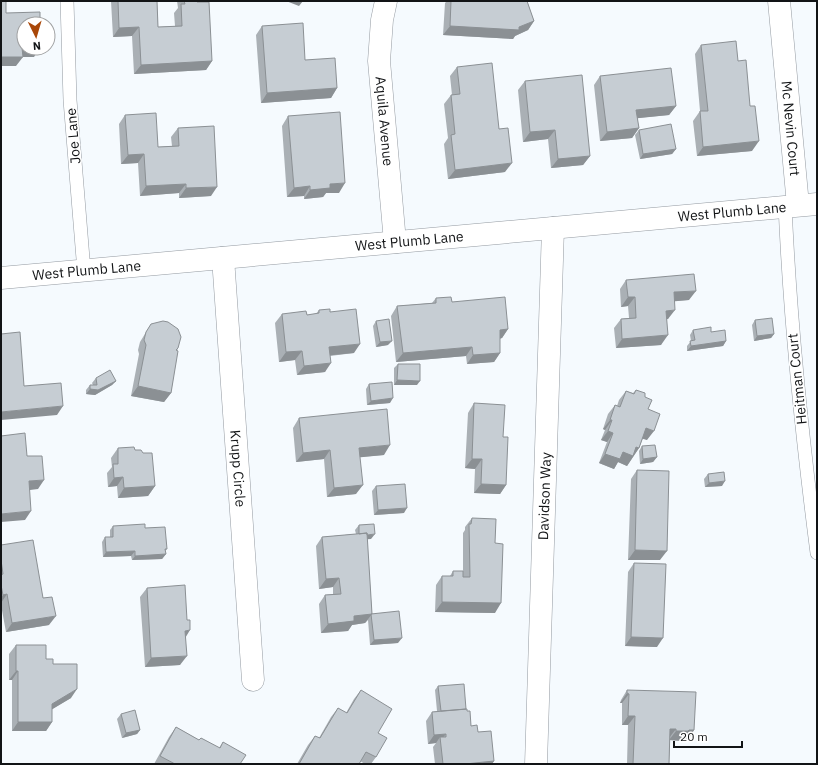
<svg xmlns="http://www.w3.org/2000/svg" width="818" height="765" font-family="'IBM Plex Sans',sans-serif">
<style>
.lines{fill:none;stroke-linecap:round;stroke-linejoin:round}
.service-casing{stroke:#949aa1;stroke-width:14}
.minor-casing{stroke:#949aa1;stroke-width:23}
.secondary-casing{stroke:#949aa1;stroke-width:23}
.service{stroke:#fff;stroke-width:13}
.minor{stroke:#fff;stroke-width:22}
.secondary{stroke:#fff;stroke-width:22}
.wall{fill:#aab0b5}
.shaded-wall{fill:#8b9094}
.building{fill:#c6cdd3;stroke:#8b9094}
.labels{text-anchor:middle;stroke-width:3;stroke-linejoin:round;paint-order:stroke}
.street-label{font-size:14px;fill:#121416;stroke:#fff}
</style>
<rect width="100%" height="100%" fill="#f5fafe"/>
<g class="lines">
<defs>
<path id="service" d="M67,1L70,100L84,271
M785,205C790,321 802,437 817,553"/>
<g id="minor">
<path id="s1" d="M386,1L382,20L379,61L395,242"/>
<path id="s2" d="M779,1L798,205"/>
<path id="s3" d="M223,258L253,680"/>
<path id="s4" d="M536,764L553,228"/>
</g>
<g id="secondary">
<path id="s5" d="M1,278L817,204"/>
</g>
</defs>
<use href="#service" class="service-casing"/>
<use href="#minor" class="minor-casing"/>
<use href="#secondary" class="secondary-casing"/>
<use href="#service" class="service"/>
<use href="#minor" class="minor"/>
<use href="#secondary" class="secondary"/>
</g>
<path class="wall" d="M111,1H157L158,27L175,26L174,13L178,8L177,1H197L212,61L206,70L134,74L132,36L113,37Z
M447,1H527L534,21L528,30L515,36L513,39L443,35L445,3Z
M262,26L305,60L337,88L331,98L261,103L256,35Z
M701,45L738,61L752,151L697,156L693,121L700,111L695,54Z
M457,67L499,129L505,172L448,179L444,144L448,138L444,104L451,95H452L450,76Z
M600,76L676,106L669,115L637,118L639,128L632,138L600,141L594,85Z
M525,81L590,156L583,165L551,168L548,139L523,142L518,90Z
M125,115L158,147L172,146L171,137L178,128L211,196L179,198V193L140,196L138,163L121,164L119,124Z
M288,116L339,193H326L323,197L304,199V196L287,197L282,126Z
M639,130L676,149L672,154L640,159L635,135Z
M626,280L689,300L674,301L668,319H667L661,345L616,348L614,328L621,319L629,318L628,306L621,307L620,289Z
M436,298L452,302L508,329L502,338L500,339V353L494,362L467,364L466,356L396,362L391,316L397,306L432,303Z
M319,310L330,312L354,353L330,356L325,372L297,375L295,360L279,362L275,323L282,314L307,315L316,314Z
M755,320L774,334L771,338L754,341L752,325Z
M376,321L388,345L376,347L373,326Z
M151,324L178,348L177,351L171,393L164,402L131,396L139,354L138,350L140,342Z
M693,330L711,332L726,341L723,346L687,351V346L691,341L690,335Z
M398,364L417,385H394V368Z
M96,378L116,381L112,385L95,395L86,394V390L90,385H93L92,383Z
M369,384L390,403L367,405L366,389Z
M636,390L645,397L648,409L647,440L643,438L639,448L627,466L618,462L614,469L599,463L607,442L601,440L605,430L603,429L608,414L615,405L617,406L619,400L626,391L633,393Z
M474,403L503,437L506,485L500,494L474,493L475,469L465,468L468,413Z
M299,418L384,455L360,457L356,494L327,497L324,459L296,462L293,428Z
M642,446L657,457L653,462L640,464L639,451Z
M118,448L135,450L155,486L148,496L118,498L117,486L108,487L107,473L112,467L111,458Z
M637,470L660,560H628L631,479Z
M708,474L722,486L705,487L704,479Z
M376,486L404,513L374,515L372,491Z
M472,518L495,613L435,612L436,585L442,576H450L453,571L463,577V533L465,530V527Z
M359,525L371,539H367L372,614L398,643L370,645L368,620L365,623L352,625L348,631L321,633L319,604L325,595L333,594V587L319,589L316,546L322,537L356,534L355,530Z
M113,526L145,528L167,549L165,551L166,554L162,559L132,560L131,556L103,557L102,542L105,537H110V530Z
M1,545L43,598L49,625L6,632L1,605Z
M634,563L657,647L625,646L628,572Z
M147,588L186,637L180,665L145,667L140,597Z
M16,645L46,659L53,664L71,698L52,709V722L46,731H12V680H9V654Z
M438,686L466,709L471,726L478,732L494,761L492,764H435L433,747L436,743L428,744L426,721L432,712L437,711L435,690Z
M361,690L378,733L376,757L371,764H365L360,761L359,764H297L308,745L315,736L319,738L331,717L338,708L346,713L354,699Z
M627,690L694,730L688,740L683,739L682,741L670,740L669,764H627L628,725H622V703H620L621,700Z
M121,714L140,730L137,734L122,738L117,719Z
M176,727L199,740L201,738L219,748L223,742L240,764H154L169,737Z"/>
<path class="shaded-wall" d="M286,1H303L299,6Z
M534,21L528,30L515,36L513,39L443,35L450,26L519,27Z
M139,27L132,36L113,37L119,28Z
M22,48H40L34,57H23L16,66H1V57Z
M212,61L206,70L134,74L141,65Z
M337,88L331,98L261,103L267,93Z
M676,106L669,115L630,119L636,110Z
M639,128L632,138L600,141L607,132Z
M555,130L548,139L523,142L530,132Z
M759,141L752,151L697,156L703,147Z
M676,149L672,154L640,159L643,154Z
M144,154L138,163L121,164L128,155Z
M590,156L583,165L551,168L558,159Z
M512,163L505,172L448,179L455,170Z
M345,183L339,193H326L323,197L304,199L310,190L330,184Z
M186,184L179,193L140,196L146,186Z
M310,186L304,196L287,197L294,188Z
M217,187L211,196L179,198L186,188Z
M696,291L689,300L667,302L674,292Z
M628,297H635L628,306L621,307Z
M675,310L668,319L660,320L666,311Z
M508,329L502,338L493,339L500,330Z
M774,334L771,338L754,341L757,336Z
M668,335L661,345L616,348L622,339Z
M392,341L388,345L376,347L380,342Z
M726,341L723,346L687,351L691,346Z
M360,344L354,353L323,356L329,347Z
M472,347L466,356L396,362L403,353Z
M302,351L295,360L279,362L286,352Z
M500,353L494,362L467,364L473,355Z
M331,363L325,372L297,375L304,366Z
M397,380L420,381L417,385H394Z
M116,381L112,385L95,395L86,394L90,389Z
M138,386L171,393L164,402L131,396Z
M393,398L390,403L367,405L371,401Z
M63,406L57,415L1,420V412Z
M610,420H612L605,430L603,429Z
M646,428L654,431L647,440L640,438Z
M608,431L613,433L607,442L601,440Z
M390,445L384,455L353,458L359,448Z
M636,447L639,448L627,466L618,462L614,469L599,463L605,454L623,452Z
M330,450L324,459L296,462L303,453Z
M657,457L653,462L640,464L643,459Z
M472,459H482L475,469L465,468Z
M123,477L117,486L108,487L114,478Z
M44,480L38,489L22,491L29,481Z
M725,481L722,486L705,487L709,483Z
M481,484L506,485L500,494L474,493Z
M363,485L356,494L327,497L334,488Z
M155,486L148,496L118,498L124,488Z
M407,508L404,513L374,515L378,510Z
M31,511L25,520L1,522V514Z
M375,534L371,539L356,540L359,536Z
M635,550L667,551L660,560H628Z
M135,551L131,556L103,557L106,552Z
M166,554L162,559L132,560L135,556Z
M339,578L333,587L319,589L326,579Z
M7,594L1,603V597L3,595Z
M442,602L501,603L495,613L435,612Z
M372,614L365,623L352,625L348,631L321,633L328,624L354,616Z
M56,616L49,625L6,632L12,623Z
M190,630L184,640L185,631Z
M631,637L663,638L657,647L625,646Z
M402,638L398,643L370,645L374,640Z
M187,656L180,665L145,667L151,658Z
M16,671H18L12,680H9Z
M77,689L71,698L46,713L52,704Z
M627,693L629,694L622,703H620Z
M628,716H635L628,725H622Z
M18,722H52L46,731H12Z
M670,729H676L669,738Z
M140,730L137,734L122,738L126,733Z
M689,730H694L688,740L683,739L682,741L669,740L676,731Z
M446,734L440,741V737L436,743L428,744L434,735Z
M494,761L492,764H465Z"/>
<path class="building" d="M1,1H6V13L40,12V24H24V48H22L23,57H1Z
M118,1H157L158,27L182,26L181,4H185L184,1H197V2H209L212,61L141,65L139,27L119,28Z
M451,1H527L534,21L519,27V30L450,26Z
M303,23L305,60L335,58L337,88L267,93L262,26Z
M736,41L738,61L746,60L750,106H755L759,141L703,147L700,111H708L701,45Z
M492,63L499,129L508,128L512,163L455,170L451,135L455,134L451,95L460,94L457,67Z
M671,68L676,106L636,110L639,128L607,132L600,76Z
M582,75L590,156L558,159L555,130L530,132L525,81Z
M340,112L345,183L330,184V188L310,190V186L294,188L288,116Z
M156,113L158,147L179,146L178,128L214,126L217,187L186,188V184L146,186L144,154L128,155L125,115Z
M671,124L676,149L643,154L639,130Z
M694,274L696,291L674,292L675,310L666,311L668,335L622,339L621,319L636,318L635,297H628L626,280Z
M451,297L452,302L505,297L508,329L500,330V353L473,355L472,347L403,353L397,306L436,303V298Z
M330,309V312L356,309L360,344L329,347L331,363L304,366L302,351L286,352L282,314L306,311L307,315L319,313V310Z
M772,318L774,334L757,336L755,320Z
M389,319L392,341L380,342L376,321Z
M163,321L168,322L178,329L181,337L178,348L176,350L178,351L171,393L138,386L146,345L144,340L146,332L151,324Z
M711,327V332L725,330L726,341L691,346L690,341L695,340L693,330Z
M20,332L24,386L61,383L63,406L1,412V334Z
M398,364H420V381L397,380Z
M110,370L116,381L98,390L90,389V385H97L96,378Z
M392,382L393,398L371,401L369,384Z
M636,390L645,393V397L652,400L648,409L660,414L654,431L646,428L639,448L636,447L633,456L623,452L620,459L605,454L613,433L608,431L612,420H610L615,405L620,407L626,391L634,394Z
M474,403L505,405L503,437H508L506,485L481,484L482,459H472Z
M387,409L390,445L359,448L363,485L334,488L330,450L303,453L299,418Z
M25,433L27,456H42L44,480L29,481L31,511L1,514V436Z
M655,445L657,457L643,459L642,446Z
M134,447L135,450H141L143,453H152L155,486L124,488L123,477L114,478L113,464H118V448Z
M637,470L669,471L667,551L635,550Z
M724,472L725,481L709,483L708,474Z
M405,484L407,508L378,510L376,486Z
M472,518L496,519L495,543L503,544L501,603L442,602V576H453V571H463V577H470L469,524H471Z
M145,524V528L165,527L167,549H165L166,554L135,556V551L106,552L105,537H113V526Z
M374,524L375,534L367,535V533L359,534V525Z
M367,533L372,614L354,616V621L328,624L325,595L341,594L339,578L326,579L322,537Z
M33,540L43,598L52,597L56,616L12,623L7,594L3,595L1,585V575L3,574L1,560V545Z
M634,563L666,564L663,638L631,637Z
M185,585L187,620H190V630L185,631L187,656L151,658L147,588Z
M399,611L402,638L374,640L371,614Z
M16,645H46V659H53V664H77V689L52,704V722H18V671H16Z
M464,684L466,709L441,711L438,686Z
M361,690L392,709L378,733L387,738L376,757L366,752L359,764H299L315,736L320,738L338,708L347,713Z
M627,690L696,692L694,730H689L688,731H676V729H670L669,764H633L635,716H628L629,694L627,693Z
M467,709V711H470L471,726L477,725L478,732L491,731L494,761L465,764H443L440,737H446V734L434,735L432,712Z
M135,710L140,730L126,733L121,714Z
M176,727L199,740L201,738L220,748L223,742L246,755L240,764H175L160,756Z"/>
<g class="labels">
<g class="street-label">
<text dy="5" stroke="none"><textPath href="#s1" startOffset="121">Aquila Avenue</textPath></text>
<text dy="5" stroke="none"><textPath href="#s2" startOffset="128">Mc Nevin Court</textPath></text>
<text transform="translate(73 136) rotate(-95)" y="5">Joe Lane</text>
<text dy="5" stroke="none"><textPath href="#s5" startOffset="734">West Plumb Lane</textPath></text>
<text dy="5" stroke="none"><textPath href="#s5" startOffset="410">West Plumb Lane</textPath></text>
<text dy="5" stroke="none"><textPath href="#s5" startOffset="86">West Plumb Lane</textPath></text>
<text transform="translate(797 379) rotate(-96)" y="5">Heitman Court</text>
<text dy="5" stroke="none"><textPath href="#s3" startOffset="211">Krupp Circle</textPath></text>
<text dy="5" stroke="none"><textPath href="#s4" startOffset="268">Davidson Way</textPath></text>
</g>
</g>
<rect width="818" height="765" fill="none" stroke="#121416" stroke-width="4"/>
<g transform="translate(36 36) rotate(175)"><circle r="19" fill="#ffffff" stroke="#a0a1a2"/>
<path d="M0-3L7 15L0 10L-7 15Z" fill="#a94708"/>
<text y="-6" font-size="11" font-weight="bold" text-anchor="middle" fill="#121416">N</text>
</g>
<path d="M674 741v6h68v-6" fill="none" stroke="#121416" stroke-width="2"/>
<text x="680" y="741" font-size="12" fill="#121416" stroke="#ffffff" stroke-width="3" paint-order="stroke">20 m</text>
</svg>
